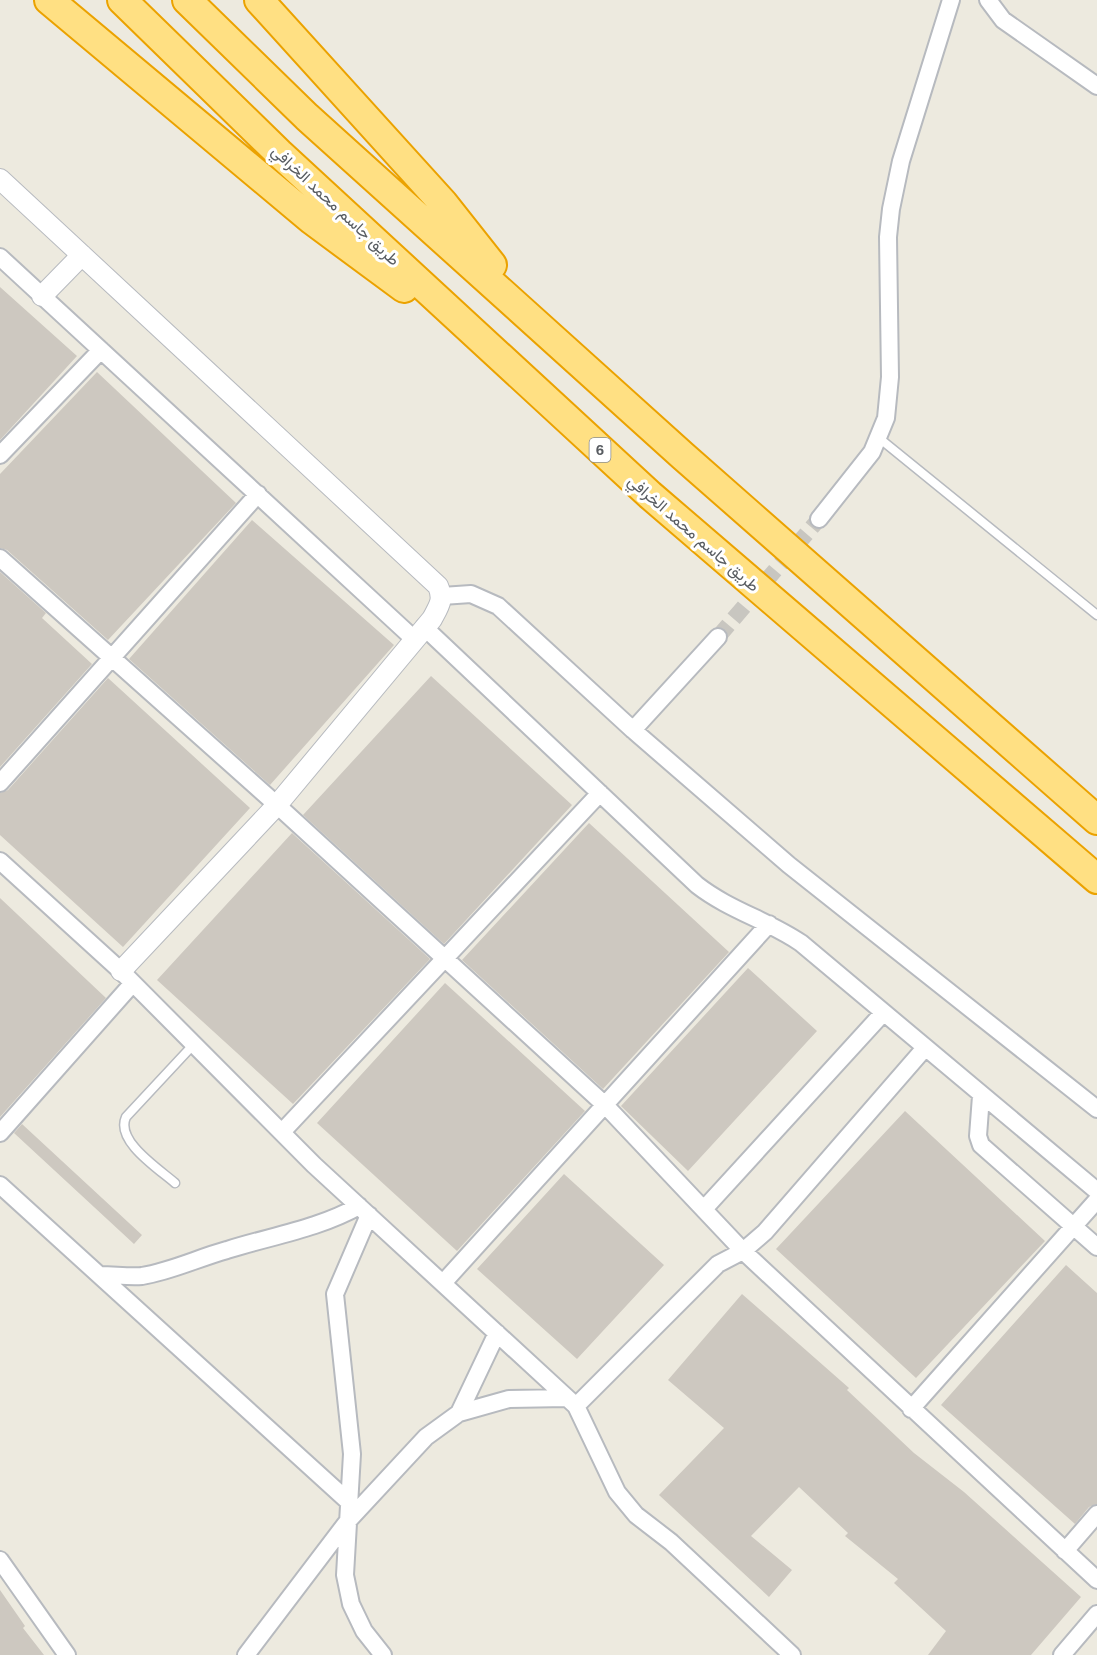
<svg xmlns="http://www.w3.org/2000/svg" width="1097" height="1655" font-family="Helvetica,Vazirmatn,sans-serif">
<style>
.building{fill:#cdc8c0}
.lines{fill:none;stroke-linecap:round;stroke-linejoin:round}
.minor-tunnel{stroke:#c8c6c0;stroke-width:16;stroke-dasharray:16 8;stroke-linecap:butt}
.service-casing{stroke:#b7babf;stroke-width:11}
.minor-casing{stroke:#b7babf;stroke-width:20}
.tertiary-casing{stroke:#b7babf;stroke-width:22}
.motorway-casing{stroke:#eba200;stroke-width:32}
.service{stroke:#fff;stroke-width:8}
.minor{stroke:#fff;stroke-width:16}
.tertiary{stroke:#fff;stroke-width:20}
.motorway{stroke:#ffe083;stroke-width:28}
.labels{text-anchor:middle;stroke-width:6;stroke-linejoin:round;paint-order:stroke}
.shield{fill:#fff;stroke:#8a8d90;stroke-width:1.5}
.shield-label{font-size:15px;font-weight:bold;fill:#585c61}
.street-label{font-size:16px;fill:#585c61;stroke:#fff}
</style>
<rect width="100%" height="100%" fill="#edeadf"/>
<path class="building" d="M0,287L77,356L0,440Z
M97,372L236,503L108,640L7,550L0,548V474Z
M252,520L394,645L270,785L129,659Z
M0,572L46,613L42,618L92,664L0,767Z
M431,676L572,805L444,944L303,815Z
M108,678L250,808L123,947L0,835V793L8,790Z
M589,823L729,952L603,1089L462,960Z
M292,833L430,959L293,1104L157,980Z
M0,898L106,998L0,1117Z
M748,968L817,1031L688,1171L621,1106Z
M445,983L585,1111L457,1251L317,1123Z
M905,1111L1045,1241L916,1378L776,1249Z
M22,1124L142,1235L134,1244L14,1133Z
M564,1174L664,1265L577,1359L477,1269Z
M1066,1265L1097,1293V1504L1089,1507L1075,1524L941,1405Z
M742,1294L849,1388L847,1390L914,1453L964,1492L1081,1597L1031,1655H928L946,1631L894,1583L898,1579L845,1536L848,1533L799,1487L751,1536L792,1570L769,1597L659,1495L724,1428L668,1380Z
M0,1590L25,1626L23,1628L44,1655H0Z"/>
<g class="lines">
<path class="minor-tunnel" d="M718,637L819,519"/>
<defs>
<path id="service" d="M879,438L1097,615
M175,1183C159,1169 115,1141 126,1117L194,1044"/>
<path id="minor" d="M988,0L1003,20L1097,86
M0,257L414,639
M0,455L101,350
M819,519L872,452L886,418L890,377L888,237L891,209L901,161L951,0
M0,558L277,805L605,1105L743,1251L1097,1580
M442,596L471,594L498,606L633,730L789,865L1097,1109
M424,627L697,885C729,910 767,920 801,943L1097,1191
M633,730L718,637
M0,783L258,494
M0,861L121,971L314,1165L576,1406L617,1492L636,1515L671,1542L792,1655
M981,1096L978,1136L981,1145L1097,1247
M282,1132L600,793
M0,1133L133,983
M0,1185L349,1502
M704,1209L883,1013
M369,1215L335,1294L352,1454L345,1575L351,1604L364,1631L383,1655
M101,1275C114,1275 129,1277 142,1276C172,1271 198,1258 227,1250C271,1236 318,1229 359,1206
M443,1283L769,924
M576,1406L718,1264L743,1251L765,1232L924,1049
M911,1409L1097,1200
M459,1413L509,1399L567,1398
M1065,1551L1097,1514
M0,1560L67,1655
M246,1655L347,1522L426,1437L459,1413L497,1333
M1062,1655L1097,1614"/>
<path id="tertiary" d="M0,179L438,586C444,600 439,606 432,619L277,805L121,971
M42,296L82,255"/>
<path id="motorway" d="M49,0L312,220L404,288
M122,0L279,153L650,495L1097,879
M187,0L307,117L683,456L1097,820
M259,0L443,203L492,265"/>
</defs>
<use href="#service" class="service-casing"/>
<use href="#minor" class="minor-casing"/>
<use href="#tertiary" class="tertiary-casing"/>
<use href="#motorway" class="motorway-casing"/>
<use href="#service" class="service"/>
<use href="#minor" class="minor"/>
<use href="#tertiary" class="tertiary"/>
<use href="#motorway" class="motorway"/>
</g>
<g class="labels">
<rect class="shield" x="589.5" y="438" width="21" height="24" rx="4.5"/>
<g class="shield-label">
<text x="600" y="455">6</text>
</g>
<g class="street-label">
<text transform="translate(336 205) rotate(43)" y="6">طريق جاسم محمد الخرافي</text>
<text transform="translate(694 533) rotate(41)" y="6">طريق جاسم محمد الخرافي</text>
</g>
</g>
</svg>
